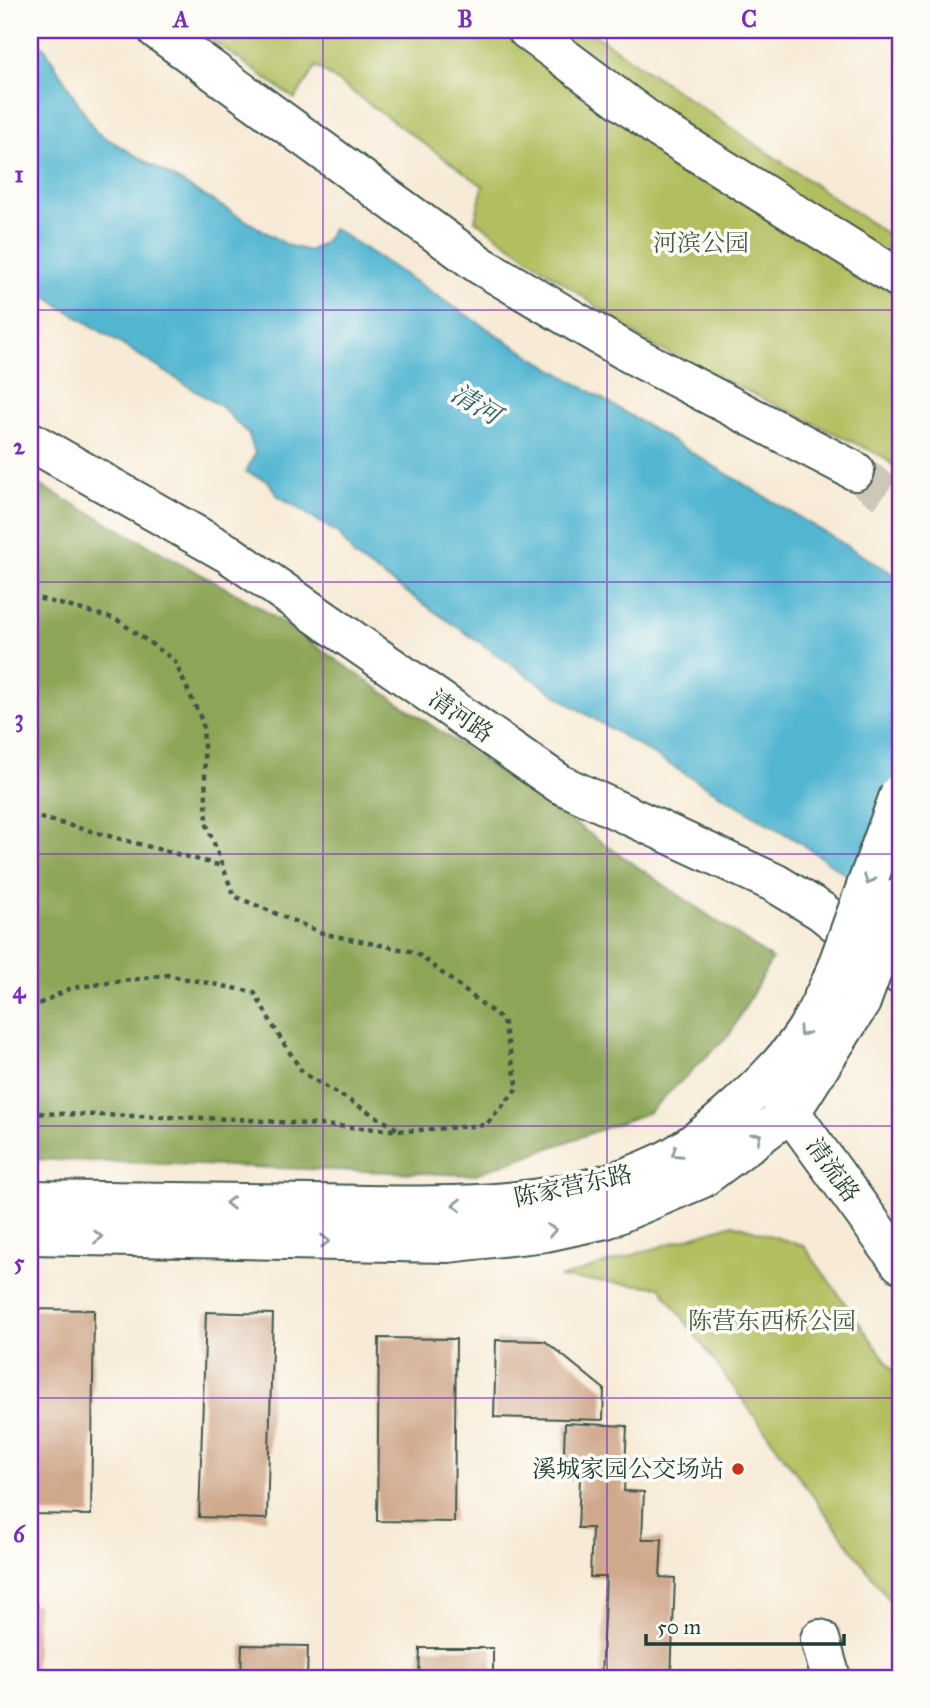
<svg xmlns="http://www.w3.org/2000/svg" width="930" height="1708" font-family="'IM FELL Great Primer','Noto Serif SC',serif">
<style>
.green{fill:#b2be5f;stroke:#687e4a;stroke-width:2}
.forest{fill:#8da556;stroke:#567145;stroke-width:2}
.water{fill:#53b6d1;stroke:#397a82;stroke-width:2}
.building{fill:#d0a98d}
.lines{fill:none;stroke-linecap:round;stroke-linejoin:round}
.minor-tunnel{stroke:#ccc7b6;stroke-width:38;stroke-dasharray:38 19;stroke-linecap:butt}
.minor-casing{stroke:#3f574c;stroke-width:42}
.path{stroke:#3f574c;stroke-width:4.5;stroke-dasharray:5 5;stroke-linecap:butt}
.minor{stroke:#fff;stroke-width:38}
.minor-bridge-casing{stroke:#3f574c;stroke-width:42;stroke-linecap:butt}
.minor-bridge{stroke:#fff;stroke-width:38}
.oneway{stroke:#8f9e9a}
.grid{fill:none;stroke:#7b2cbf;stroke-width:2;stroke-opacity:0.55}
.poi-dot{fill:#c8321e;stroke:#fdfcf7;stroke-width:2.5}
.labels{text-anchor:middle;stroke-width:7;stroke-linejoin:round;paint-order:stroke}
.park-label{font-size:24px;fill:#445d3f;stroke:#fdfcf7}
.street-label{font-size:24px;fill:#1f3d34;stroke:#fdfcf7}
.poi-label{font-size:24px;fill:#1f3d34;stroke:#fdfcf7;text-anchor:end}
.water-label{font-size:26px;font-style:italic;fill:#2f6163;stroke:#fdfcf7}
.neatline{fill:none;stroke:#7b2cbf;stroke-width:2.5}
.grid-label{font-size:23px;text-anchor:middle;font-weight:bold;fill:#7b2cbf}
</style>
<rect width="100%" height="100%" fill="#fdfcf7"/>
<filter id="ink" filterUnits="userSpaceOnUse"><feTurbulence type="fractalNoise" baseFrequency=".0143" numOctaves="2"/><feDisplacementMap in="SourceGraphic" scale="14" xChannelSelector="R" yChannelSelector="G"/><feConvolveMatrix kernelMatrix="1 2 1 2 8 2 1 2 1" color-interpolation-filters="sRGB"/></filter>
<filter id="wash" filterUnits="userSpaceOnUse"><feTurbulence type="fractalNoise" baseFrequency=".00686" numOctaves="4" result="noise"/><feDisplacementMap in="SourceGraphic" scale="28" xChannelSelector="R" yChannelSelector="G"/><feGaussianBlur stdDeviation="1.57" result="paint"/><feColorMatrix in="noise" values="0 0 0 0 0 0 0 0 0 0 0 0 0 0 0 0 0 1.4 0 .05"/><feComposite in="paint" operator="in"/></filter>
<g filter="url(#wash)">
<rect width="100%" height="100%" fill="#f7ead6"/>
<path class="green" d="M198,30H588L900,243V471L882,456L651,345L475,220L483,186L316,66L295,99Z
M733,1224L804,1246L900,1380V1615L660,1287L559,1278Z"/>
<path class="forest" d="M30,480L255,604L772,959L730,1034L648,1113L473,1175L30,1159Z"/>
<path class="water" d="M30,37L44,47L96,132L289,246L309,251L324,243L333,228L508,342L900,578V912L802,844L571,705L355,557L339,534L277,495L268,481L246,472L255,454L249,435L223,408L30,287Z"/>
<g id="blocks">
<path class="building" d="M30,1309L94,1310L91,1515L30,1514Z
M206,1312L273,1314L267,1519L199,1517Z
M379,1338L456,1339L454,1522L377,1521Z
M496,1340L545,1341L604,1389L603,1420L494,1417Z
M565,1423L627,1426L624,1491L644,1492L642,1539H662L660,1577L675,1578L671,1678H601L606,1577H590L592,1528H578L580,1477H563Z
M30,1604H37L35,1678H30Z
M242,1645L308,1646L307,1678H241Z
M420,1648H493V1678H419Z"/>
</g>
</g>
<g filter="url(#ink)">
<use href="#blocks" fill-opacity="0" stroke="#3f574c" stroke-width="2"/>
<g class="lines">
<path class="minor-tunnel" d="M855,471L900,505"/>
<defs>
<path id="minor" d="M157,30L480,265L631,354L855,471
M527,30L661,130L900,279
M30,441L229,554L560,784L775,883L821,911L900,975
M776,1092L900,1263
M30,1200C123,1201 217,1202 311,1204C427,1205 552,1215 661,1163C703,1143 779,1072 805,1032C815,1016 823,997 832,980
M30,1235L448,1243L546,1232L606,1219L701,1179L791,1112L861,1002
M820,1639L831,1678"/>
</defs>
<use href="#minor" class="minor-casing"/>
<path class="path" d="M30,596L116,619L174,660L203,723L207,825L234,896L325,934L415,952L503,1020L518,1088L486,1125L406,1131L236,1119L30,1113
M30,815L222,866
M30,1008L71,988L167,975L254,992L279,1036L303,1073L399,1130"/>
<use href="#minor" class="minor"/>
<defs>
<path id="minor-bridge" d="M832,980L900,793
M861,1002L900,896"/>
</defs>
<use href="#minor-bridge" class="minor-bridge-casing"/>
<use href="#minor-bridge" class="minor-bridge"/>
</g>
<defs><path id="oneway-chevron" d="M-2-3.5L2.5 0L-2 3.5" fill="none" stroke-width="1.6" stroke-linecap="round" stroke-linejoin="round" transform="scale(1.75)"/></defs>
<g class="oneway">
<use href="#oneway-chevron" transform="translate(869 880) rotate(110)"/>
<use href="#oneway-chevron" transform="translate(803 1032) rotate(124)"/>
<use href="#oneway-chevron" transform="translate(757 1137) rotate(-37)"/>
<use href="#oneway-chevron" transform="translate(676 1153) rotate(147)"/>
<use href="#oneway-chevron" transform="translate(230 1203) rotate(-179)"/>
<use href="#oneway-chevron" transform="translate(457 1205) rotate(-180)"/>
<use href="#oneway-chevron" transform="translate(552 1230) rotate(-11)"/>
<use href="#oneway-chevron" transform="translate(98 1237) rotate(1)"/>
<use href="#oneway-chevron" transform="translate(325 1241) rotate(1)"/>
</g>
</g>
<path class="grid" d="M323,30V1678M607,30V1678M30,310H900M30,582H900M30,854H900M30,1126H900M30,1398H900"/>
<circle class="poi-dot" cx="738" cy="1469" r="7"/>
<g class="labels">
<g class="park-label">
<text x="701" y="251">河滨公园</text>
<text x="772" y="1329">陈营东西桥公园</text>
</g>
<g class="street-label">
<text transform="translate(461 716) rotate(35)" y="8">清河路</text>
<text transform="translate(833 1170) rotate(54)" y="8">清流路</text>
<text transform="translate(573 1186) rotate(-12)" y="8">陈家营东路</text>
</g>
<g class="poi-label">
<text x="724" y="1477">溪城家园公交场站</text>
</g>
<g class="water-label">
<text transform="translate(476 404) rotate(31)" y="9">清河</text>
</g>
</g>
<rect width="930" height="1708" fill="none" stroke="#fdfcf7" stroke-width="77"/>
<path d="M646 1634v10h198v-10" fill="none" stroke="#1f3d34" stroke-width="3.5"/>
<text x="657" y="1634" font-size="21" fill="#1f3d34" stroke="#fdfcf7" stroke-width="5" paint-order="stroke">50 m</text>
<rect x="38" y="38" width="854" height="1632" class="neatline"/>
<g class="grid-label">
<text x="181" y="27">A</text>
<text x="465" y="27">B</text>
<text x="749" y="27">C</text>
<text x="19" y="182">1</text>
<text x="19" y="454">2</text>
<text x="19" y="726">3</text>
<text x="19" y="998">4</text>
<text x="19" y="1270">5</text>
<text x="19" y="1542">6</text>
</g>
</svg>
